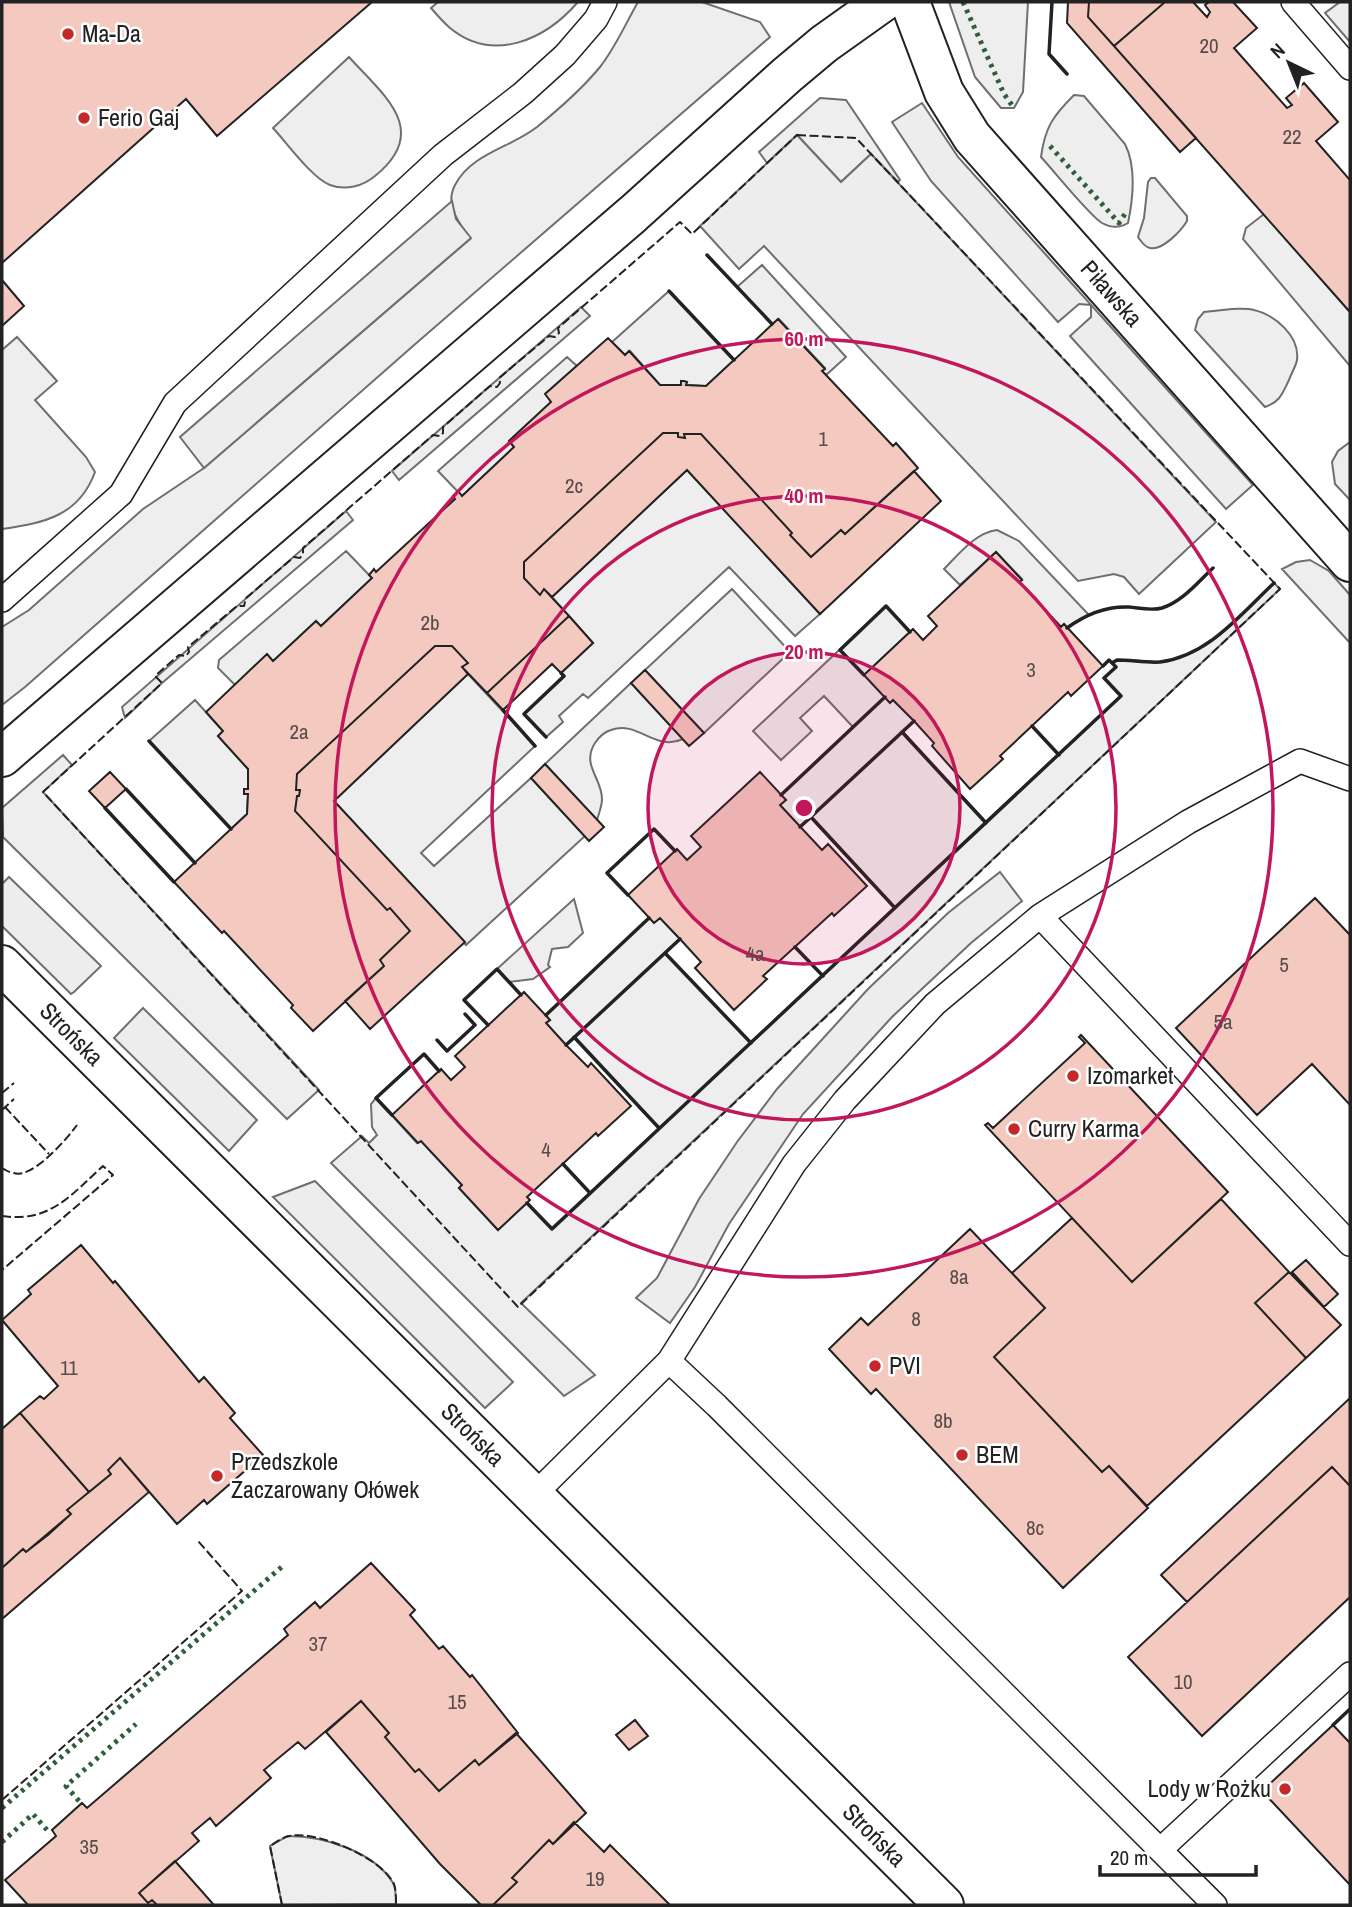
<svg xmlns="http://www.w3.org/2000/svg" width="1352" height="1907" font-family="'Archivo Narrow',sans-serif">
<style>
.green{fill:#eee;stroke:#6f6f6f;stroke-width:2}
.parking{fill:#ededed;stroke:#6f6f6f;stroke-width:2}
.building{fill:#f3c9c0;stroke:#222;stroke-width:2}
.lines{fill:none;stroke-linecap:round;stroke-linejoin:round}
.lane-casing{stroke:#222;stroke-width:26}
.street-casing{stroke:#222;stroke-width:42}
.lane{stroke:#fff;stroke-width:23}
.street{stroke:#fff;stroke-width:38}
.hedge{stroke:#2f5e38;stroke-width:5;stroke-dasharray:3.5 5;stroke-linecap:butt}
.fence{stroke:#222;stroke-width:2;stroke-dasharray:9 3.5;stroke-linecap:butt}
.wall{stroke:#222;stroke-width:3.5}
.ring{fill:none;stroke:#c2185b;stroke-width:3.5}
.poi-dot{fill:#c62828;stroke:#fff;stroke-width:2.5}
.labels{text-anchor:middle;stroke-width:5;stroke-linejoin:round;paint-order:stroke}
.number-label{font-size:21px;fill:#564c4a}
.poi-label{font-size:24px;fill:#222;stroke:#fff;text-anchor:start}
.street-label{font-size:24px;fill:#222;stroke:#fff}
.centre{fill:#c2185b;stroke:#fff;stroke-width:3.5}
.ring-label{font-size:21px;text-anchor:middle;font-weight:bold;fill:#c2185b;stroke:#fff;stroke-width:5;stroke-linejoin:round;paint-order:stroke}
</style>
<rect width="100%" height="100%" fill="#fff"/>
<path class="green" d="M438,2H578C546,39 494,64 450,28C443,22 437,15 431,8Z
M638,2H702L760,22L770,37L413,346L25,687L2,705V627L29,610L143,509L204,468L470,239C460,223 444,206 455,185C472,153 510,148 537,127C559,109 582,89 600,67C615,48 626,23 638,2Z
M949,2H1028L1023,92L1014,108H1001L975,77Z
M349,57C383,95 432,130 375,176C363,186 346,191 330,185C312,178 287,143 273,128Z
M1074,95L1084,96L1125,144C1136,166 1133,199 1128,223C1120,228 1111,228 1102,223C1089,215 1054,171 1041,157C1045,127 1053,116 1074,95Z
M820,98L846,100L900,180L898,182L871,154L841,182L797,135L767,163L759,152Z
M1151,178H1155L1187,216V221C1181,231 1162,251 1150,248C1144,247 1141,241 1138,237L1144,218L1148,182Z
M1264,214L1350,312V366L1243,239L1246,228Z
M762,265L846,357L826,375L822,371L825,368L779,319L772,324L737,287Z
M669,291L734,360L706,386L686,385L687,382L681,381V385H660L630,351L625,355L612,342Z
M581,307L590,316L399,480L392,471Z
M1232,309C1240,309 1247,308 1254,310C1275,315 1300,336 1297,360C1296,366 1291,374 1289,380C1282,394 1280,402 1265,407L1195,330L1198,319L1204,312Z
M17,337L57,381L35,400L86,457L95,472C79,516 44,523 2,529V350Z
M567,357L577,366L546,394L551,402L509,441L514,447L462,496L438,471Z
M1350,442V500L1335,484L1332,462L1338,451Z
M687,470L820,614L795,636L729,567L588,698L583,694L559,716L563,722L546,737L524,714L564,677L561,673L593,643L552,597Z
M346,511L353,520L162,683L125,718L122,707Z
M997,530L1019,541L1089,615L1067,628L1064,624L1061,627L1019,582L1022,579L996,552L960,585L944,569C960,553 975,533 997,530Z
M346,551L372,578L321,626L273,661L235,685L218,668L219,660Z
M1310,560L1329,571L1350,595V643L1282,569L1296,562Z
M1274,583L1280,589L521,1303L595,1375L564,1396L331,1163L362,1136L369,1143L377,1135L372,1127L371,1104L376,1098L417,1143L421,1141L462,1185L459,1188L498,1230L527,1203L552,1228L659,1128L575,1038L566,1045L546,1023L550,1020L546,1015L649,918L654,923L660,918L680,939L665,953L751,1043L895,908L811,818L800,827L780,805L786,800L781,795L853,727L824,696L800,718L812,731L781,760L753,731L886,606L910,632L864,675L890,702L893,700L914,721L903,732L986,822L1121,696L1104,678L1116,667L1112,663L1114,661C1130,657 1147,664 1164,661C1210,654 1242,614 1274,583Z
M732,589L790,652L704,733L645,670Z
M468,674L535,746L421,853L434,866L531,778L585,836L466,945L334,801Z
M631,683L683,739C655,752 638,720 611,730C604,732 599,737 595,743C581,765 602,778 602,799C602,806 599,813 597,820L545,764Z
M195,700L223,731L218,736L248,769V789H244V794H248L247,814L231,829L149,741Z
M63,755L72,765L43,792L319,1090L287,1119L3,837L2,808Z
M574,899L583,933L568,947L552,949L548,965L550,967L533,979L509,982L497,969Z
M288,1836C322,1836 374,1851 393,1883C396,1888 396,1898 396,1904L282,1905L270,1846Z"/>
<path class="parking" d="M1340,2H1350V42L1325,13Z
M922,103L958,157L1253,485L1226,509L1070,336L1091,317V305L1079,304L1058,322L931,181L892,122Z
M797,135L841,182L871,154L1216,522L1139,594L1124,577L1114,574L1078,581L764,246L739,269L700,226Z
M452,201L456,219L471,238L204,468L180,437Z
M1000,872L1022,901L971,943L892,1017L803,1114L729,1224L695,1287L670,1323L636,1298L657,1278L699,1199L737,1142L777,1089L868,989L948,913Z
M9,877L101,966L74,992L71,994L2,926V884Z
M143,1008L257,1120L229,1151L114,1038Z
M315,1181L513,1382L485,1408L273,1197Z"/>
<path class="building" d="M2,2H372L217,136L186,99L2,263Z
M1068,2H1089L1088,17L1196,138L1180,152L1067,23Z
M1089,2H1165L1114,46L1088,17Z
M1165,2H1193L1207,17L1210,12L1205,5L1209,2H1233L1257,28L1234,48L1287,108L1292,105L1286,98L1304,83L1338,122L1316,141L1350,180V312L1114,46Z
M2,280L24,306L2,326Z
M778,319L825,369L822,371L826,375L893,446L896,443L918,468L845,534L841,530L811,557L790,535L792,533L701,434H684L685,438L678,437V433H663L524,562V578L540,595L544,589L569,616L487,693L462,667L468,663L452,646H435L297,774L296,790H300L299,796H297L295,811L387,910L390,908L410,931L380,960L384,966L313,1031L291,1008L293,1005L224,931L222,933L174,882L247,814L248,794H244V789H248V769L218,736L223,731L206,712L267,654L273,661L316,621L321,626L372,578L369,575L374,569L376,572L455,499L453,496L458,491L462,496L514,447L509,441L551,402L545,394L608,338L625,355L629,351L660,385H681V381H684L687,382L686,385L706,386Z
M663,433H678V437L685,438L684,434H701L792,533L790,535L811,557L841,530L845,534L914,471L941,501L820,614L687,470L552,597L544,589L540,595L524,578V562Z
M996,552L1022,580L1019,582L1061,627L1064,624L1103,666L1071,696L1068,692L1000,756L1003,759L970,789L932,746L934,743L914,721L893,700L890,703L864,675L913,629L923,640L937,626L928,616Z
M569,616L593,643L561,673L552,664L503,710L487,693Z
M435,646H452L468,663L462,667L468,674L334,801L465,942L370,1029L345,1001L384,966L380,960L410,931L390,908L387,910L295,811L297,796H299L300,790H296L297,774Z
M645,670L704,733L689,746L631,683Z
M545,764L604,827L589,841L531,778Z
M110,772L126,789L105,808L89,791Z
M760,772L786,800L780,805L822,850L828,844L867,886L834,916L832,913L763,976L767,979L734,1010L695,968L701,962L680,939L660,918L654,923L628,895L677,849L687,860L701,847L691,836Z
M1315,898L1350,935V1105L1312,1064L1257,1115L1176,1028Z
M524,992L550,1020L546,1023L566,1045L588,1067L591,1063L631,1106L598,1136L596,1133L527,1197L530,1200L498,1230L459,1188L462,1185L421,1141L418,1143L392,1115L441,1069L451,1080L465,1067L455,1056Z
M1081,1035L1228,1192L1132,1282L985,1125L988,1123L993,1128L1085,1043L1079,1037Z
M1221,1199L1289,1272L1255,1303L1306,1358L1147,1506L1109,1466L1102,1472L994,1357L1045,1308L1012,1273L1072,1218L1132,1282Z
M970,1229L1045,1308L994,1357L1102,1472L1109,1466L1148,1508L1063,1588L876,1389L871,1394L829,1349L861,1318L868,1325Z
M81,1245L113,1283L115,1281L199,1382L204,1377L235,1413L230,1418L263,1455L207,1504L204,1500L177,1524L120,1458L108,1470L111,1474L89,1492L20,1413L40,1396L44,1399L58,1386L2,1320L31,1294L28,1290Z
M1306,1260L1338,1294L1324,1307L1292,1272Z
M1289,1272L1341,1325L1306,1358L1255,1303Z
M1350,1398V1486L1332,1467L1187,1602L1161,1575Z
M20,1413L89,1492L67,1510L71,1514L48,1535L26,1552L23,1549L2,1568V1429Z
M120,1458L149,1492L2,1619V1568L23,1549L26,1552L71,1514L67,1510L111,1474L108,1470Z
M1332,1467L1350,1486V1597L1202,1736L1128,1657Z
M371,1563L415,1610L410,1615L439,1649L443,1646L470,1677L472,1675L518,1733L479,1765L475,1760L439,1791L419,1769L415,1772L385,1737L389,1733L361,1701L305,1749L298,1742L264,1770L271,1778L216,1826L210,1818L192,1833L199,1841L139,1893L148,1903L152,1900L157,1905H28L5,1880L56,1836L52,1830L82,1803L87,1808L288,1635L284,1629L315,1602L320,1608Z
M361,1701L389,1733L385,1737L415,1772L419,1769L439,1791L475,1760L479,1765L516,1733L586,1813L553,1844L549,1840L512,1878L517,1882L493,1905H481L440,1864L326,1732Z
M635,1720L648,1736L629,1750L616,1735Z
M1333,1725L1350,1743V1885L1262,1791Z
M574,1822L604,1852L610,1845L670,1905H493L517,1882L512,1878L549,1840L553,1844Z
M175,1861L214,1905H157L152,1900L148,1903L139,1893Z"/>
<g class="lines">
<defs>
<path id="lane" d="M1293,2L1350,68
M2,600L121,494L175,403L443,155L523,93L565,55L596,19L605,2
M1040,916L1350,1244
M534,1495L669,1361
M1160,1850L1350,1674
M1215,1905L717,1406L669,1361L794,1164L845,1100L935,1004L1040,916L1188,822L1300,761L1350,779"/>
<g id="street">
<path id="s1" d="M910,2L944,92L972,137L1350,562"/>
<path d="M2,757L633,214L787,75L824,44L883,2"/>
<path id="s2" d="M2,965L944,1905"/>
</g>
</defs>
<use href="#lane" class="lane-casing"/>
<use href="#street" class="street-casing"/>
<use href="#lane" class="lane"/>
<use href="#street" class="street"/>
<path class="hedge" d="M963,2L1004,94L1014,108
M1050,146L1119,223L1127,211
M79,1801L66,1786L136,1724
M2,1808L284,1565
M2,1842L33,1814L47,1830"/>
<path class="fence" d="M797,135L856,138L1280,589L518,1307L43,792L162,683L155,676L179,655L186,656L189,652L188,647L237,606H244L246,598L294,557L300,558L303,554V548L433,435L440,436L443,433V427L490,386L497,387L500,383L499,378L549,336L555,337L559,333L558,328L680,222L692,234Z
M2,1093L14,1083
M5,1107L49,1154
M2,1110L14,1099
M2,1168C8,1172 16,1175 23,1173C41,1168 67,1139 77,1125
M2,1216C50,1223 71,1195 103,1166L113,1175L2,1270
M2,1800L242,1591L198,1541
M282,1905L270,1846C275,1843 283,1837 289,1836C317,1830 382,1858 394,1884C396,1889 396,1899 396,1905"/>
<path class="wall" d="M1052,2L1049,54L1067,74
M707,255L772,324
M669,291L734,360
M1067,628C1086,614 1105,606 1129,607C1140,608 1151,611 1162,608C1182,602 1198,582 1213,568
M1103,666L1109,660L1112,663L1117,660C1131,660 1146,663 1160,662C1208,656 1241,614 1274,583
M864,675L840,650L886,606L910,632
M503,710L535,746
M1032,726L1059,755
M902,732L986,823
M546,737L524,714L564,676L561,673
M149,741L231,829
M126,789L195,863
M781,795L885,697
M105,808L174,882
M811,817L895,908
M800,827L914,721
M628,895L607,873L654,829L675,851
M795,947L823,976
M665,953L751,1043
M546,1015L649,918
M488,1025L464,1000L497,969L521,995
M574,1037L659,1128
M437,1040L447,1051L475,1025L465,1014
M566,1045L680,939
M392,1115L376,1098L424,1054L439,1071
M563,1164L590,1193
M527,1203L552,1229L1121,696L1104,678L1116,667L1112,663
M1333,1725L1350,1709"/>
</g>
<circle cx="804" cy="808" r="156" fill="#c2185b" fill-opacity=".12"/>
<g class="ring">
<circle cx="804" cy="808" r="156"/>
<circle cx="804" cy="808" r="312"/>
<circle cx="804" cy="808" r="469"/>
</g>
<g class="poi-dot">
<circle cx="68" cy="34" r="7"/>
<circle cx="84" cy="118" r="7"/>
<circle cx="1073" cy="1076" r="7"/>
<circle cx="1014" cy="1129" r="7"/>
<circle cx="875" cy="1366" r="7"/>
<circle cx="962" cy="1455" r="7"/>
<circle cx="217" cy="1476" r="7"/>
<circle cx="1285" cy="1789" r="7"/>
</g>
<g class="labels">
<g class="number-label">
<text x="1209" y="53">20</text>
<text x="1292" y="144">22</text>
<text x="823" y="446">1</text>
<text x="574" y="493">2c</text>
<text x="430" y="630">2b</text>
<text x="1031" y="677">3</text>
<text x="299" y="739">2a</text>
<text x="755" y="961">4a</text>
<text x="1284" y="972">5</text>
<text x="1223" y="1029">5a</text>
<text x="546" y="1157">4</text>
<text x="959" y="1284">8a</text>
<text x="916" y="1326">8</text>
<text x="69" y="1375">11</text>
<text x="943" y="1428">8b</text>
<text x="1035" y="1535">8c</text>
<text x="318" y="1651">37</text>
<text x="1183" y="1689">10</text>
<text x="457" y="1709">15</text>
<text x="89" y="1854">35</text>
<text x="595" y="1886">19</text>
</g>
<g class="poi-label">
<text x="82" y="42">Ma-Da</text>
<text x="98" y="126">Ferio Gaj</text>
<text x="1087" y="1084">Izomarket</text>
<text x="1028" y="1137">Curry Karma</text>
<text x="889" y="1374">PVI</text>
<text x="976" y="1463">BEM</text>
<text x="231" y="1470">Przedszkole<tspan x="231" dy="28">Zaczarowany Ołówek</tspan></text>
<text x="1271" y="1797" text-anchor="end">Lody w Rożku</text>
</g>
<g class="street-label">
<text dy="8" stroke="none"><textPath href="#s1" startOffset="359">Piławska</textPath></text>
<text dy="8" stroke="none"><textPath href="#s2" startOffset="98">Strońska</textPath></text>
<text dy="8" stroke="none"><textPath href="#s2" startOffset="665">Strońska</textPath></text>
<text dy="8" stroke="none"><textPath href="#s2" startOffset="1232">Strońska</textPath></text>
</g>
</g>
<circle cx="804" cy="808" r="10" class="centre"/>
<g class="ring-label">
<text x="804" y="346">60 m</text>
<text x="804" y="503">40 m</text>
<text x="804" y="659">20 m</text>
</g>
<rect width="1352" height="1907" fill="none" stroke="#222222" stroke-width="7"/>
<g transform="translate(1289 63) rotate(317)" stroke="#ffffff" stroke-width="5" paint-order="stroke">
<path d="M0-5L12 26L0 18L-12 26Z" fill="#222222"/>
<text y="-10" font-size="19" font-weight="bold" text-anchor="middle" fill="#222222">N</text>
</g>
<path d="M1100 1865v10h156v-10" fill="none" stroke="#222222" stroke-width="3.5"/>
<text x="1110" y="1865" font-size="21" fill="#222222" stroke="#ffffff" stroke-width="5" paint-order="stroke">20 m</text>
</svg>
